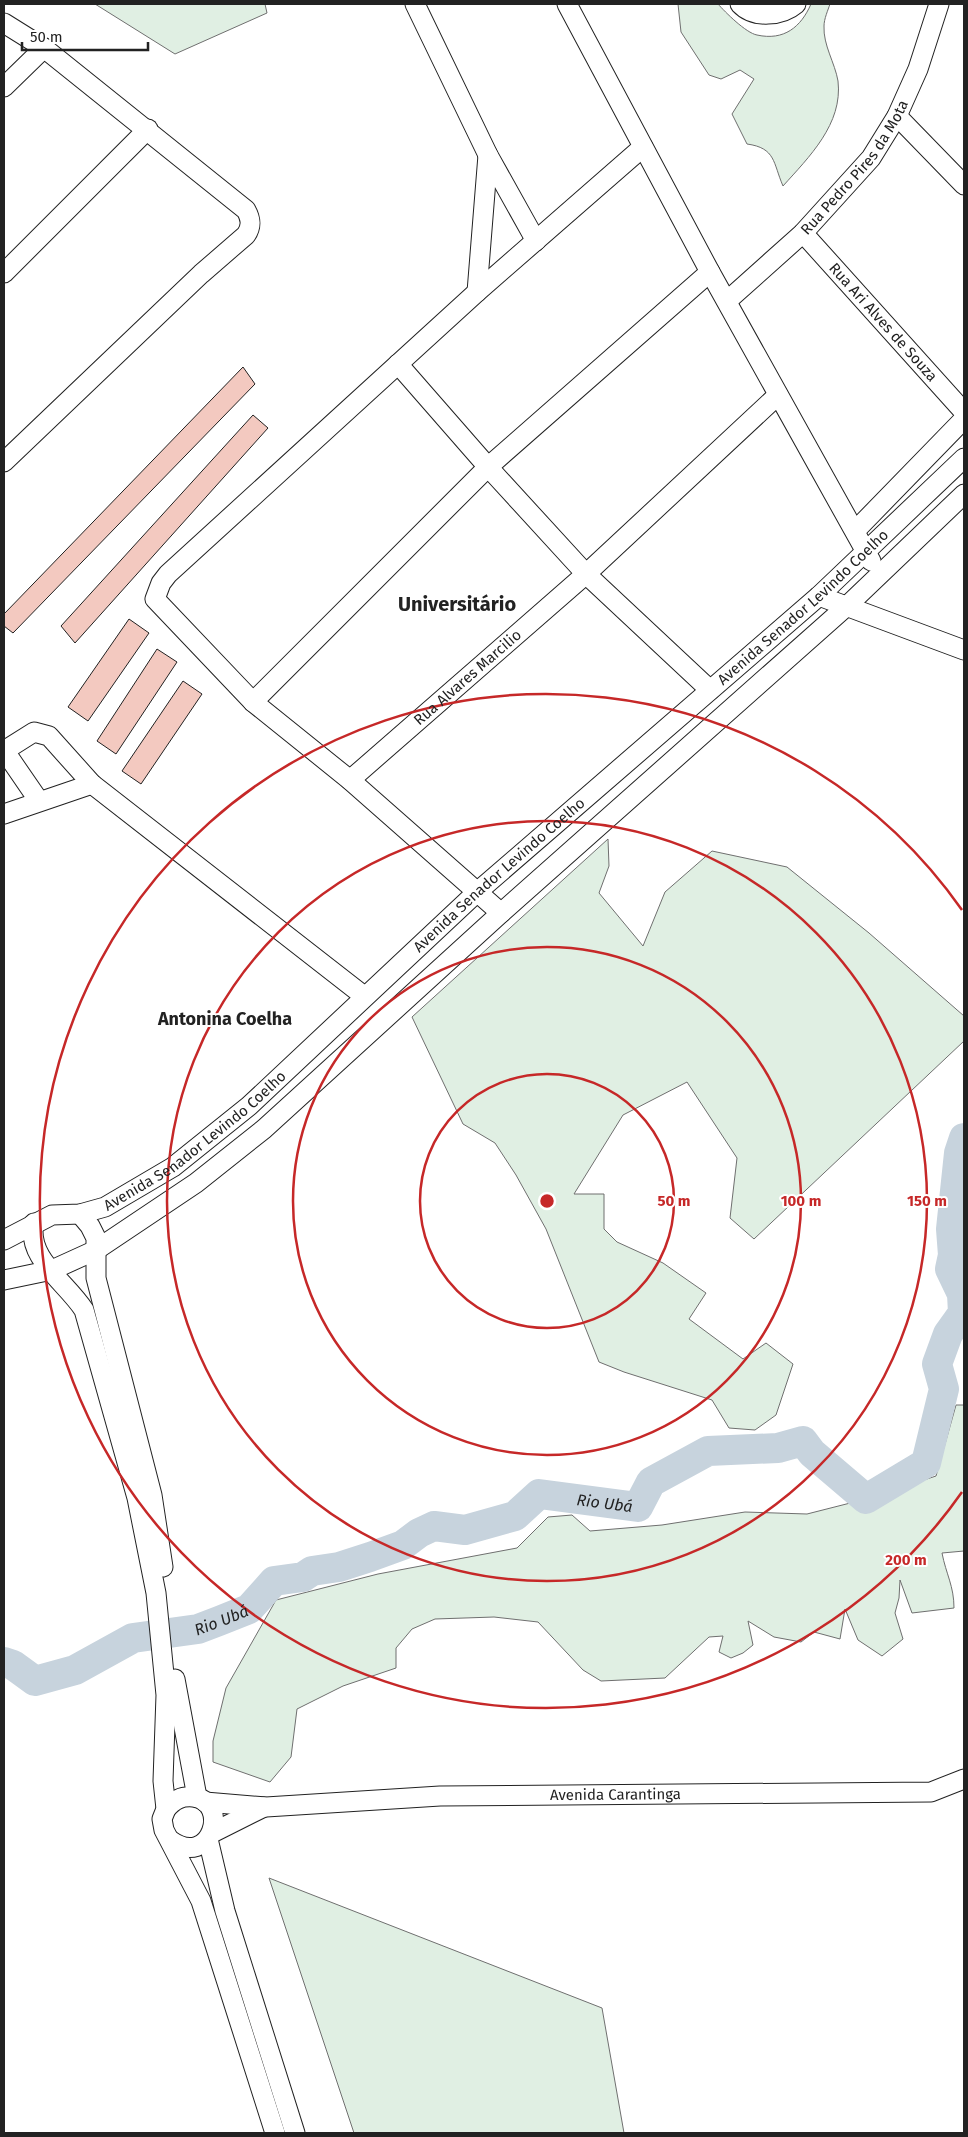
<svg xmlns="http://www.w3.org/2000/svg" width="968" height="2137" font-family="'Fira Sans',sans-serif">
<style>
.green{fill:#e0efe3;stroke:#6f6f6f}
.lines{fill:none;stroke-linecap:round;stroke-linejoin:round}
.river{stroke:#c7d3dd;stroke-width:30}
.building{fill:#f3c9c0;stroke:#222}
.minor-casing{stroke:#222;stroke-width:21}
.minor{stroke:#fff;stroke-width:19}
.ring{fill:none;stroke:#c62828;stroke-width:2.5}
.labels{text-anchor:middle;stroke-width:4;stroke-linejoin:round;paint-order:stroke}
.street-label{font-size:15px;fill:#222;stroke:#fff}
.water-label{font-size:16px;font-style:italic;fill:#222;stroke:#fff}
.quarter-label{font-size:18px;font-weight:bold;fill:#222;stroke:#fff}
.district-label{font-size:20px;font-weight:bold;fill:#222;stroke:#fff}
.centre{fill:#c62828;stroke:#fff;stroke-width:2.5}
.ring-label{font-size:15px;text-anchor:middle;font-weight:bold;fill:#c62828;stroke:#fff;stroke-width:4;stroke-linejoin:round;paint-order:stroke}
</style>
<rect width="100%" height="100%" fill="#fff"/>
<path class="green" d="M95,4H265L267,13L175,54Z
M678,4H718C725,12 746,33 757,35C784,41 801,27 811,4H830C828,10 824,19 824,26C823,45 835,63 838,81C843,124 809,157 783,186C773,163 776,148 747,144L732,114L754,79L740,70L721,79L709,75L681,32Z
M608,839L609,866L599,893L643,946L665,892L712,851L787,867L869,933L964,1016V1041L754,1239L730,1218L737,1158L687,1082L623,1115L574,1194H604V1229L617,1242L663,1263L706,1293L689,1319L743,1359L766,1343L793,1364L776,1415L755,1430L729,1428L712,1400L624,1372L599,1362L546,1229L516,1175L495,1143L463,1124L412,1017Z
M956,1405H964V1551L942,1553C946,1574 954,1586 954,1608L912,1613L900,1580L899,1598L895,1613L903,1639L882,1656L858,1640L845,1609L840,1639L814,1632L801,1642L774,1637L748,1621L753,1645L743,1653L731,1658L719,1652L723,1636L709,1637L665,1678L601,1681L583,1670L538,1622L494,1617L435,1619L412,1629L396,1648V1668L343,1686L297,1709L291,1757L270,1782L213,1762V1741L226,1688L276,1600L378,1574L517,1548L548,1517L572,1515L590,1531L662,1525L745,1512L807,1514L866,1499L936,1476Z
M269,1878L602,2008L624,2133H354Z"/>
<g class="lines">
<path class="river" id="s1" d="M4,1662L13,1665L35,1681L75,1670L133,1638L198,1629L219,1621L249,1609L274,1581L303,1577L312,1571L339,1567L370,1557L403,1545L419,1533L434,1526L465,1530L515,1516L539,1494L638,1507L651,1482L708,1451L778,1448L803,1441L812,1453L866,1499L926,1463L944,1389L937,1364L948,1334L963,1313L962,1294L950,1269L953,1255L951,1229L959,1153L964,1138"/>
</g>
<path class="building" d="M243,367L255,384L13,633L4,626V614Z
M253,415L268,428L75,643L61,626Z
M129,619L149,633L88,721L68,707Z
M157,649L177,662L116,754L97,741Z
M183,681L202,694L141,784L122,771Z"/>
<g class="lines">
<defs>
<g id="minor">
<path d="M415,4L488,155L536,241"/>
<path d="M567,4L710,272L871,561"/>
<path d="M740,4C754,19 782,16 796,4"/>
<path d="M4,23L44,48L246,210C251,219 252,226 246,235L201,274L4,462"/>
<path d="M4,87L44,48"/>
<path d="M897,116L964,185"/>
<path id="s2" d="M803,233L964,412"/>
<path d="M4,273L148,129"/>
<path d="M477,292L488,155"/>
<path id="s3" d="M727,301L803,233L871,158L897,116L918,69L939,4"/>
<path d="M398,364L488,467L586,574L710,690"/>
<path d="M855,531L964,419"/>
<path d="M819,596L964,650"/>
<path d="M253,702L488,467L710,272"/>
<path d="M4,750L39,801"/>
<path d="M4,751L34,732L49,736L92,784L364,996"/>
<path id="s4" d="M350,780L586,574L778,395"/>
<path d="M4,814L92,784"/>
<path d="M501,913L350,780L253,702L155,599L161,583L168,574L477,292L643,147"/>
<path d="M80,1214L90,1226L96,1238V1278L152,1495L163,1567"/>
<path d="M34,1223C26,1258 66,1282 84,1310L137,1498L156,1593L166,1695L163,1781L166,1809L162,1819L164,1830L201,1901L275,2133"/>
<path id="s5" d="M4,1240L52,1215L80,1214L105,1207L173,1167L249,1106L476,893L819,596L964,458"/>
<path d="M4,1280L52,1270L96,1250L196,1183L264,1129L501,913L848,605L964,494"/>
<path d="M175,1679L197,1797"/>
<path id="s6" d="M205,1802L266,1807L440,1796L931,1792L964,1779"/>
<path d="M166,1809C174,1800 181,1796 193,1797C231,1801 212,1870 170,1840"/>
<path d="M212,1833L264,1807"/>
<path d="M208,1839L225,1911L295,2133"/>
</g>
</defs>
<use href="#minor" class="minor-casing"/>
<use href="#minor" class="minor"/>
</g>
<g class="ring">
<circle cx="547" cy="1201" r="127"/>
<circle cx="547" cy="1201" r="254"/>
<circle cx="547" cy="1201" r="380"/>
<path d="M962 1492A507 507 0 1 1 962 910"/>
</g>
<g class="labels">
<g class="street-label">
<text dy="5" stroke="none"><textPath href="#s3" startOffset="186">Rua Pedro Pires da Mota</textPath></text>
<text dy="5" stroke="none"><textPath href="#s2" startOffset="120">Rua Ari Alves de Souza</textPath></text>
<text dy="5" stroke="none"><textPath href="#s5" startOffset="1030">Avenida Senador Levindo Coelho</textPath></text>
<text dy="5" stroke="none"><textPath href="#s4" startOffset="156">Rua Alvares Marcilio</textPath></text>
<text dy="5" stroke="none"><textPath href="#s5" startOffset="625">Avenida Senador Levindo Coelho</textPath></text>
<text dy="5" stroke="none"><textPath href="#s5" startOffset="220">Avenida Senador Levindo Coelho</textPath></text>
<text dy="5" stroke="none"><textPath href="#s6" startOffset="411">Avenida Carantinga</textPath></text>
</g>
<g class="water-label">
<text dy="6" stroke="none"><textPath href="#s1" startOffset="656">Rio Ubá</textPath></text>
<text dy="6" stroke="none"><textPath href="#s1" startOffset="235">Rio Ubá</textPath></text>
</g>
<g class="quarter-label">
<text x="225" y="1025">Antonina Coelha</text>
</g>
<g class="district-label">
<text x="457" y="611">Universitário</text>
</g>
</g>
<circle cx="547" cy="1201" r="8" class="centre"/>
<g class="ring-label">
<text x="674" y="1206">50 m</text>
<text x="801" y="1206">100 m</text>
<text x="927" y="1206">150 m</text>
<text x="906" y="1565">200 m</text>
</g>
<rect width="968" height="2137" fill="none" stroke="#222222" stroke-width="10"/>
<path d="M22 42v8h126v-8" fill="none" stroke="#222222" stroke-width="2.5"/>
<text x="30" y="42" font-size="15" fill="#222222" stroke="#ffffff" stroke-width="4" paint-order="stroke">50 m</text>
</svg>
